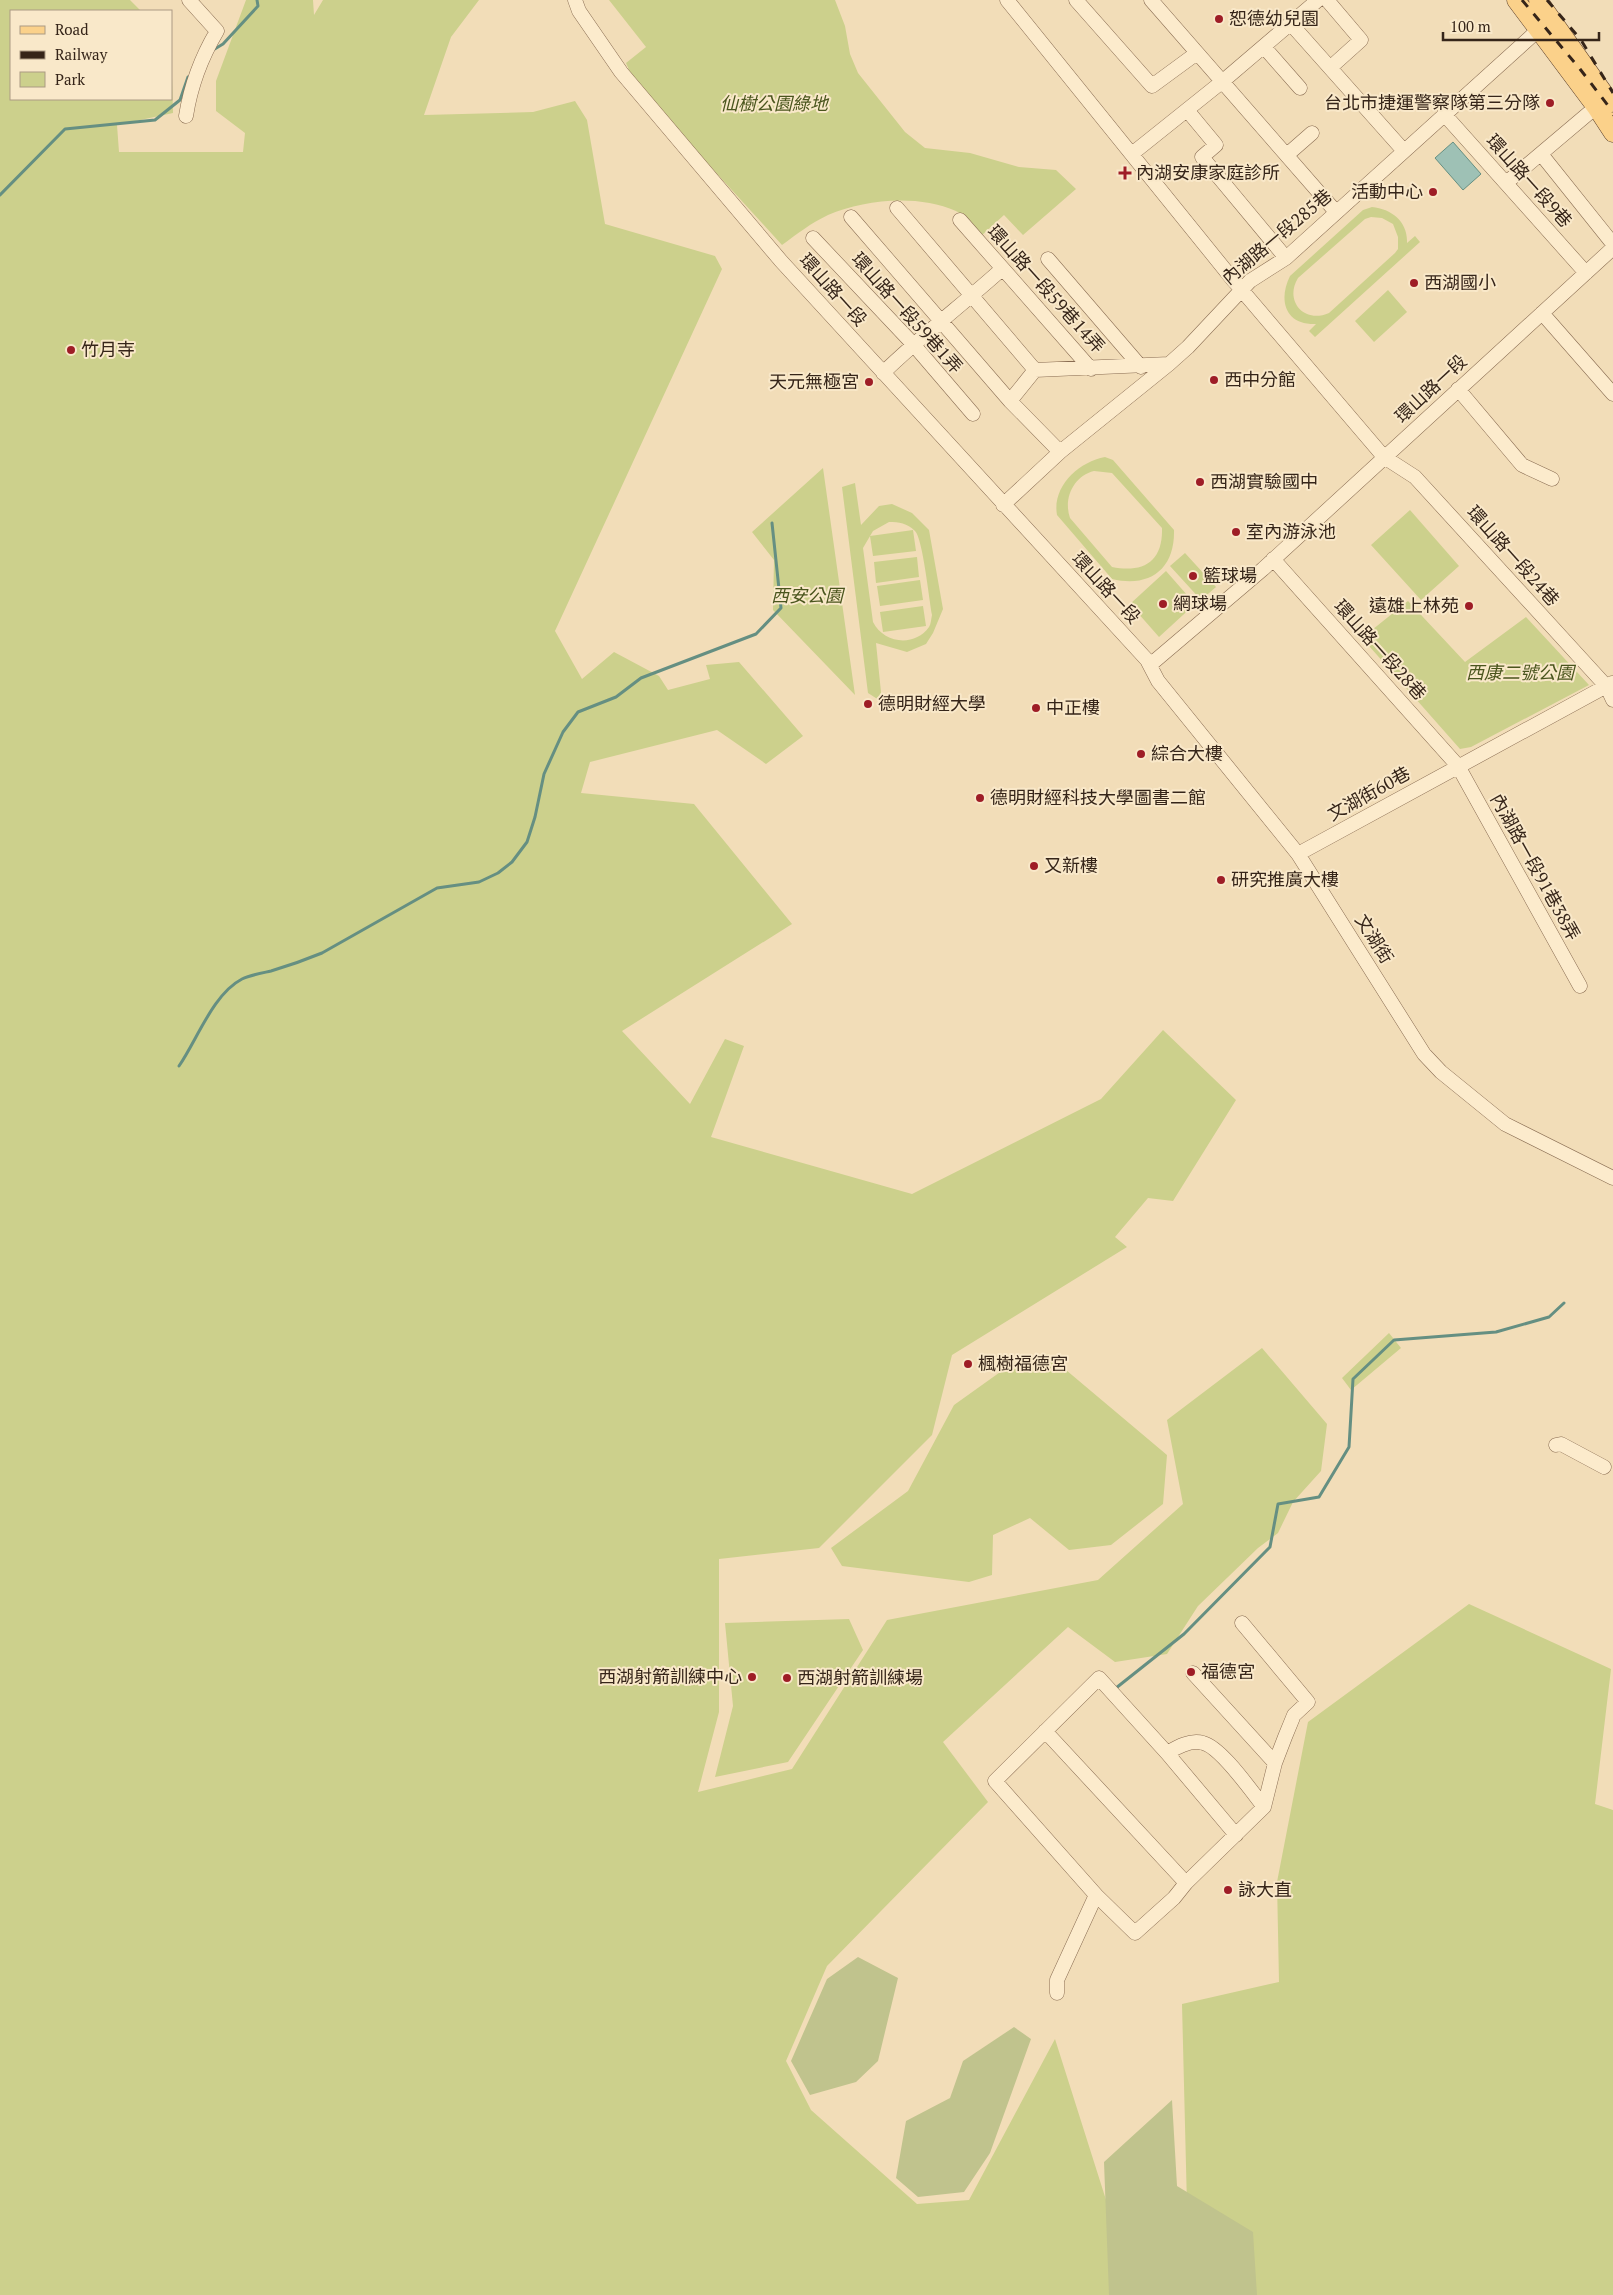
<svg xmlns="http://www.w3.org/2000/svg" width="1613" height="2295" font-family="'PT Serif','Noto Sans TC',serif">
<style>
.green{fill:#ccd08c;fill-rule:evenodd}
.cemetery{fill:#c0c38d}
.water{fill:#9ec1b5;stroke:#658f82}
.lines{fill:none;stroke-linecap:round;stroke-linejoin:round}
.stream{stroke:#658f82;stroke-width:3}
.minor-casing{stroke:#896c52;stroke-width:15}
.major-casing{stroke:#563a27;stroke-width:19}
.minor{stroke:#fcebcc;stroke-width:14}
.major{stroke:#fbd18a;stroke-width:18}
.rail{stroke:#362519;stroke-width:3;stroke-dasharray:9 9;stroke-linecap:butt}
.poi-dot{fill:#9e1d26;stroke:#f9e8c9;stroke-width:2}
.labels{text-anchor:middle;stroke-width:4;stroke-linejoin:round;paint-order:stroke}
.poi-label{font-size:18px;fill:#362519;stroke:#f9e8c9;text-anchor:start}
.park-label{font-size:18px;font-style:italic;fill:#4a551d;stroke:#f9e8c9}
.street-label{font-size:18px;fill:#362519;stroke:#f9e8c9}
</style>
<rect width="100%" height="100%" fill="#f2ddb8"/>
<path class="green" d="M0,0H130L141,11H11V99H171V42L173,113L117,125L119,152H243L245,133L216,111V81L246,0H313L314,15L323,0H479L451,37L424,115L533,112L575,101L587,120L605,224L715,256L722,269L555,631L582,679L614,652L659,676L668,690L710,679L706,665L739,662L803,736L766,764L717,730L590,762L581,793L694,804L792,924L622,1031L690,1104L725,1039L744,1046L711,1137L912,1194L1101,1099L1163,1030L1236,1100L1173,1201L1148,1198L1115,1237L1127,1247L952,1355L932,1435L819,1548L719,1559V1712L698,1792L792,1769L887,1620L1098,1580L1183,1504L1167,1420L1262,1348L1327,1424L1321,1471L1293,1502L1278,1533L1258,1548L1198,1606L1167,1654L1115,1662L1068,1627L943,1742L988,1802L827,1966L786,2061L811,2110L917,2204L969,2200L1055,2039L1107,2203L1123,2295H0Z
M609,0H835L845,26L850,54L858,73L905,132L925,148L970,153L1019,167L1056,170L1076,189L1023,235L1004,215L981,236C974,228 965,215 956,211C918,194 865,199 828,215C811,223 797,234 782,245L635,84L626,63L646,47Z
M1372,207C1392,209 1408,222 1407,243L1415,236L1420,242L1315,337L1309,331L1316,324C1285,325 1278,300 1290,276L1363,210ZM1371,217L1382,218L1393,224L1398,237V249L1395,253L1329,313C1304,324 1284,301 1298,278L1365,219Z
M1388,290L1407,312L1374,342L1355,321Z
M1105,457L1113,460L1174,530C1175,569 1150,588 1112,579L1057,515C1052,487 1078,462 1105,457ZM1094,471L1112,473L1162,528C1163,562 1143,573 1112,567L1070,518C1063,498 1074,476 1094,471Z
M823,468L855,695L773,610L774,560L752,532Z
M855,483L861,525L879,506L892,504L912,513L929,530L943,609L933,633L926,644L907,652L876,643L882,702L868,693L842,487ZM889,522C899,522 907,523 915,531C923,539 929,600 932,615C931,619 931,624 929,627C915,647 884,644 873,622L863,548L873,531Z
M1410,510L1459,566L1421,600L1371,545Z
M913,530L916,551L873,556L870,536Z
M1185,553L1216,587L1201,600L1170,566Z
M917,557L919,577L876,583L874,562Z
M1166,571L1195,604L1159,637L1130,604Z
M920,580L923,600L880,606L877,586Z
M1408,601L1465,662L1526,617L1589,685L1471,747L1460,749L1362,638Z
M923,606L926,626L883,632L880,612Z
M1389,1333L1401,1348L1351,1390L1342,1378Z
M1047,1354L1167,1455L1163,1504L1111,1545L1069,1550L1030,1518L993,1535L992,1575L969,1582L842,1566L831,1548L908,1491L954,1405L1010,1365Z
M1469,1604L1611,1669L1595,1804L1613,1810V2295H1164L1188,2246L1182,2004L1279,1982L1277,1882L1308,1722Z
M849,1619L863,1650L788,1762L715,1777L733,1706L725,1623Z"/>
<path class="cemetery" d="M858,1957L898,1978L878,2061L856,2082L810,2095L791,2061L827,1979Z
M1014,2027L1031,2039L990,2153L964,2192L918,2197L896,2178L906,2121L950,2098L963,2061Z
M1172,2100L1177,2186L1253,2232L1257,2295H1109L1104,2162Z"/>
<path class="water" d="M1453,142L1481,174L1463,190L1435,158Z"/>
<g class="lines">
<path class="stream" d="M213,50L223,44L258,6L257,0
M0,195L65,129L155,120L180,100L188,77
M179,1066C197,1040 213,994 242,979C250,975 262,973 271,971C288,966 305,960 322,953L437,888L479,882L498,873L512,862L527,842L535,817L544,774L563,732L578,712L616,697L641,678L756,634L781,608L772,523
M1116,1688L1184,1634L1270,1547L1278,1504L1319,1497L1349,1447L1353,1379L1394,1340L1496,1332L1549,1317L1564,1303"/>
<defs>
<path id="minor" d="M575,0L579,11L621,72L781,261L1147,660L1158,681L1298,854L1424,1054L1441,1072L1505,1124L1613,1178
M1007,0L1234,281L1384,457L1415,477L1607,687L1613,700
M1076,0L1152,86L1197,53
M1151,0L1336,212
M1327,0L1361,40L1331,67
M1291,24L1404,151
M1264,47L1300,88
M1187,110L1216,145L1202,157L1286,258
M1444,114L1586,273
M186,116C191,84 201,58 217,31L189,0
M1133,153L1223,81L1318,0
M1288,154L1312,133
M1541,154L1613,244
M1506,183L1596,107
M897,208L1035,370
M851,217L1010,401L1060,452
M960,220L1091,369
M813,238L913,344L973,414
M1048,259L1141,367
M1542,313L1613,394
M883,373C921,336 963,304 1002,269
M1458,389L1522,465L1552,479
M1010,401L1035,370L1169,364
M1003,505L1060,452L1169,364L1188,347L1250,281L1286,258L1546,23
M1273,559L1458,766L1580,986
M1150,665L1263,569L1613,248
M1298,854L1612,683
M1556,1445L1561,1444L1604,1467
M1193,1673L1275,1763
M1045,1731L1186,1883
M1167,1753C1177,1747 1191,1739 1203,1743C1221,1747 1252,1792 1264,1807
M1236,1835L1167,1753L1099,1678L995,1781L1096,1895L1135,1933L1174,1898L1186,1883L1264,1807L1275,1763L1285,1737L1294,1715L1308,1702L1242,1623
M1057,1993V1980L1096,1895"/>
<path id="major" d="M1516,0L1596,107L1613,133
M1538,0L1613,106"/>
</defs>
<use href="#minor" class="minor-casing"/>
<use href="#major" class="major-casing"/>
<use href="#minor" class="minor"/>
<use href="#major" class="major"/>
<path class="rail" d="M1522,0L1580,69L1613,112
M1547,0L1581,40L1613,93"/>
</g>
<g class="poi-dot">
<circle cx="1219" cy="19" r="5"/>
<circle cx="1550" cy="103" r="5"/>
<path d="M1122.5 165.5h5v5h5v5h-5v5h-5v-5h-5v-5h5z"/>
<circle cx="1433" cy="192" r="5"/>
<circle cx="1414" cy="283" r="5"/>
<circle cx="71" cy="350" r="5"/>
<circle cx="1214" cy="380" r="5"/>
<circle cx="869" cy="382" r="5"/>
<circle cx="1200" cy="482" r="5"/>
<circle cx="1236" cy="532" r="5"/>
<circle cx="1193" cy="576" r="5"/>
<circle cx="1163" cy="604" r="5"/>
<circle cx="1469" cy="606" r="5"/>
<circle cx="868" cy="704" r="5"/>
<circle cx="1036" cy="708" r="5"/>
<circle cx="1141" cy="754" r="5"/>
<circle cx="980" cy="798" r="5"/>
<circle cx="1034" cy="866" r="5"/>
<circle cx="1221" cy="880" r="5"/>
<circle cx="968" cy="1364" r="5"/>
<circle cx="1191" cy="1672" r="5"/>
<circle cx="752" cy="1677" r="5"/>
<circle cx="787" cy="1678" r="5"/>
<circle cx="1228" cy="1890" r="5"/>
</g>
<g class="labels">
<g class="poi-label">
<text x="1229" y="25">恕德幼兒園</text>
<text x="1540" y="109" text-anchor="end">台北市捷運警察隊第三分隊</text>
<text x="1136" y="179">內湖安康家庭診所</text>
<text x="1423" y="198" text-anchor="end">活動中心</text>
<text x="1424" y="289">西湖國小</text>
<text x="81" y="356">竹月寺</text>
<text x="1224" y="386">西中分館</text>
<text x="859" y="388" text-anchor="end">天元無極宮</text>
<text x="1210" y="488">西湖實驗國中</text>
<text x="1246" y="538">室內游泳池</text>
<text x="1203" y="582">籃球場</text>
<text x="1173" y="610">網球場</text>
<text x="1459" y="612" text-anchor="end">遠雄上林苑</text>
<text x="878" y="710">德明財經大學</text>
<text x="1046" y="714">中正樓</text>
<text x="1151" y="760">綜合大樓</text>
<text x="990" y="804">德明財經科技大學圖書二館</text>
<text x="1044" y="872">又新樓</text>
<text x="1231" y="886">研究推廣大樓</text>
<text x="978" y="1370">楓樹福德宮</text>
<text x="1201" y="1678">福德宮</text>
<text x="742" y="1683" text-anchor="end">西湖射箭訓練中心</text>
<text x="797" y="1684">西湖射箭訓練場</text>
<text x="1238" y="1896">詠大直</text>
</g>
<g class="park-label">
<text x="774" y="110">仙樹公園綠地</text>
<text x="807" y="602">西安公園</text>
<text x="1520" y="679">西康二號公園</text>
</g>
<g class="street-label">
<text transform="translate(1529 181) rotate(48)" y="6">環山路一段9巷</text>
<text transform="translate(1277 237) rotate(-40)" y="6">內湖路一段285巷</text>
<text transform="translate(1046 289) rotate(48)" y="6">環山路一段59巷14弄</text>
<text transform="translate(833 290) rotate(48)" y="6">環山路一段</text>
<text transform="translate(907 313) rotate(48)" y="6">環山路一段59巷1弄</text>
<text transform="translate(1431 389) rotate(-43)" y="6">環山路一段</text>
<text transform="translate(1513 556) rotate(48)" y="6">環山路一段24巷</text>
<text transform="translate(1106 588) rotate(47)" y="6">環山路一段</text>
<text transform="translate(1380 650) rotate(48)" y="6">環山路一段28巷</text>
<text transform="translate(1369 794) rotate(-29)" y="6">文湖街60巷</text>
<text transform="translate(1535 867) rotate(61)" y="6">內湖路一段91巷38弄</text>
<text transform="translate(1374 939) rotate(58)" y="6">文湖街</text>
</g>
</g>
<rect x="10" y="10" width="162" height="90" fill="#f9e8c9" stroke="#ab9a83"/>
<rect x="20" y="26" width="25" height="8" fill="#fbd18a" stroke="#ab9a83"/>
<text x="55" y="35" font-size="15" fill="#362519">Road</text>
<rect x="20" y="51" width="25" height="8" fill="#362519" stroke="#ab9a83"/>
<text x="55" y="60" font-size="15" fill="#362519">Railway</text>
<rect x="20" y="72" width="25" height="15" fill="#ccd08c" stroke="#ab9a83"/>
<text x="55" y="85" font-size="15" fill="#362519">Park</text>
<path d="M1443 32v8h156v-8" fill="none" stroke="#362519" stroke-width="2.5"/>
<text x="1450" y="32" font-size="15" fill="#362519" stroke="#f9e8c9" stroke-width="4" paint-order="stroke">100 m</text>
</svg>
